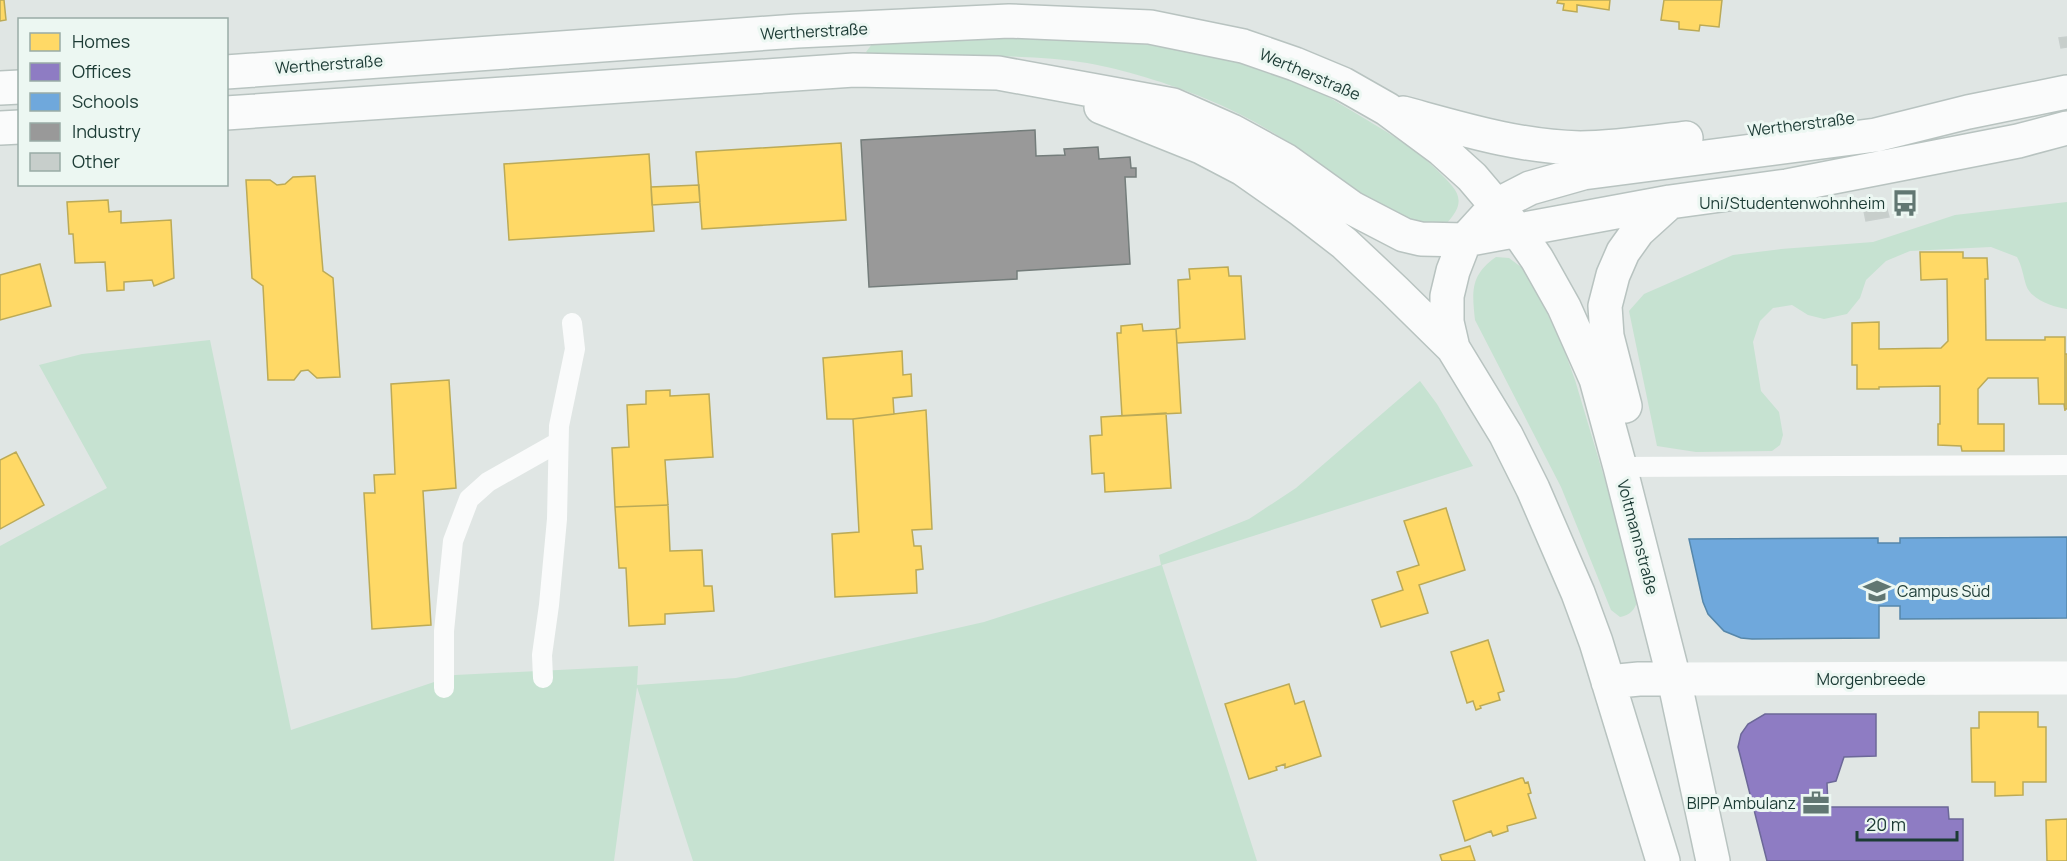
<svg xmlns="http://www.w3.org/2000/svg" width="2067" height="861" font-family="Manrope,sans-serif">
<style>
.green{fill:#c6e2d1}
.homes{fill:#ffd966;stroke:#bbaa57;stroke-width:1.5}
.offices{fill:#8e7cc3;stroke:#6c6898;stroke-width:1.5}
.schools{fill:#6fa8dc;stroke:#5687aa;stroke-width:1.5}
.industry{fill:#999;stroke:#747d7b;stroke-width:1.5}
.building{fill:#c7cecb;stroke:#c8cfcd;stroke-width:1.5}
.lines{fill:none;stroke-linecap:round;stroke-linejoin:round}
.secondary-casing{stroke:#b8c3c0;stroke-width:36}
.lane{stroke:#fafbfb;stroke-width:20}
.street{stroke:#fafbfb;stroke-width:33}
.secondary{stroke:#fafbfb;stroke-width:33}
.labels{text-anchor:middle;stroke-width:6;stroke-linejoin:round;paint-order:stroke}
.street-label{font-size:16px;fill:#1c3b35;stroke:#ecf7f2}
.poi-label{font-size:16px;fill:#1c3b35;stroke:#ecf7f2;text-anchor:end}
</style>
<rect width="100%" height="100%" fill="#e0e6e4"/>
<path class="green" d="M1033,35C1121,41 1213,46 1296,81C1320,91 1344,106 1367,120C1392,135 1417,150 1437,170C1458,191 1469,200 1445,225C1386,227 1342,177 1296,147C1267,128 1237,111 1204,98C1171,84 1122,69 1087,63C1018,52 943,57 874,61L866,52L872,44L884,42Z
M2067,202V309C2053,307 2031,300 2026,285C2023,275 2022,266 2017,257L1991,247L1910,251L1886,261L1866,280L1860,298L1847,314L1824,319L1808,315L1792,305L1773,308L1760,321L1753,342L1761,391L1779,412L1783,435L1780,445L1772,451L1696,452L1657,446L1629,311L1644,294L1733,255L1781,249L1873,242L1955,215Z
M1496,257L1509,258L1521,267L1530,278L1562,344L1575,380L1639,594C1636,607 1634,614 1620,617L1611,610L1561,487L1475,320C1472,292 1470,275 1496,257Z
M210,340L291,730L455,675L638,666L637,685L736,678L984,622L1161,565L1159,555L1249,519L1296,488L1420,381L1437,404L1473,466L1162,565L1257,861H693L637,687L614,861H0V546L107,488L39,365L82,354Z"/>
<path class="homes" d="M0,0H4L6,20L0,21Z
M1558,0H1610L1609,10L1577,5V12L1563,10L1564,4L1557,3Z
M1664,0H1722L1719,27L1700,25L1699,31L1679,29V22L1661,20Z
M841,143L846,220L702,229L696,152Z
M649,154L654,231L509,240L504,164Z
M315,176L323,271L333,278L340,377L317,378L308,370L301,371L294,380H268L263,286L252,278L246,180H270L277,185L285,184L293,177Z
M699,185L700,202L652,205L651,187Z
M108,200L109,212L121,211V223L171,220L174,278L154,286L152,280L124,282V290L107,291L105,262L75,263L73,234H69L67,202Z
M1920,252H1963V258H1987L1988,279H1985L1986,340H2045V337H2065V411L2064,404H2039L2038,378H1988L1978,389V424H2004V451H1962L1961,446L1938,445V424H1940V386L1879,387V389H1857V365H1852V323L1879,322V349L1941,348L1948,341L1947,279L1921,280Z
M40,264L51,306L0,320V275Z
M1228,267L1229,276H1241L1245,339L1177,343L1176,329L1180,328L1178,280L1190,279L1189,269Z
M1142,324L1143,331L1176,329L1181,413L1122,416L1117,333H1121V326Z
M902,351L903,375L911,374L912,396L893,398L894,414L853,419H827L823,358Z
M2065,354H2067V409H2065Z
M449,380L456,488L423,491L431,625L372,629L364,493H375L374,475L395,474L391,384Z
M670,390V396L709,394L713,457L665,460L668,505L615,507L612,448L629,447L627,405L646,404V391Z
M926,410L932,529L912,530L914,546H921L923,569L916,570L917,593L835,597L832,534L859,532L853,419Z
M1166,413L1171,488L1105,492L1104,473L1092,474L1090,436L1102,435L1101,417Z
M16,452L44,505L0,529V460Z
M668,505L670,551L702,550L704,586H712L714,611L665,614V624L629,626L626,568H619L615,507Z
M1446,508L1465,570L1419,585L1428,613L1381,627L1372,600L1403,590L1397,572L1419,565L1404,521Z
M1488,640L1504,691L1498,693L1500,700L1480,706L1481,708L1476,710L1473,701L1467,703L1451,652Z
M1289,684L1295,704L1304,701L1321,756L1285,768V764L1276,767L1277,770L1249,779L1225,704Z
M1979,712H2038V727H2046V782H2023V795L1995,796V782H1972L1971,728H1979Z
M1521,778H1523L1525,783L1528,782L1531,793L1528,794L1536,818L1507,826L1508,831L1493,836L1491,831L1465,841L1453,801Z
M2067,819V861H2047L2046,820Z
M1470,846L1475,861H1442L1440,855Z"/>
<path class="offices" d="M1765,714H1876V756L1844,757L1836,781L1827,783L1828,807H1948L1949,819H1963V861H1767L1738,747L1741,734L1748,724Z"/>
<path class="schools" d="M2067,537V618L1900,619V606H1879V638L1752,639L1741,638L1724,631L1708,614L1703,602L1689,539L1878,538V543H1900V538Z"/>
<path class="industry" d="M1035,130L1036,156L1065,155L1064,149L1098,147L1099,159L1130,157L1131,168H1136V177H1125L1130,264L1017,271V279L869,287L861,140Z"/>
<path class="building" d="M2067,37V47L2061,48L2059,38Z
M1886,206L1889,217L1866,221L1864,211Z"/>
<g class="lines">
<defs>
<path id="secondary" d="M226,72L797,31L1009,21L1150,27L1243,46L1295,64L1343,84L1387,109L1441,149L1472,177L1517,230L1537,259L1564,307L1596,379L1620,467L1674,679L1713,861
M0,88L20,87
M1101,107L1201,147L1243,169L1300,209L1344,243L1394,290L1453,348L1506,435L1533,489L1578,593L1596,642L1663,861
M226,113L854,70L998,73L1173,105L1232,131L1285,160L1352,208L1404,235L1421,239L1465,240L1670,202L1787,186L2018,141L2067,128
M1403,113C1462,129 1520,147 1580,148C1612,148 1654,142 1686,138
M0,128L20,127
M1453,348L1447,322V296L1453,271L1465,240L1497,205L1530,188L1583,173L1876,135L1968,112L2067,92
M1625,406L1607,336L1605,306L1613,275L1623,252L1638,231L1670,202
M1608,682L1639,679H1674"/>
</defs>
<use href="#secondary" class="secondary-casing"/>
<path class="lane" d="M1620,467L2067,465
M543,678L542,655L549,605L557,519L559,426L575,349L572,323
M444,688V631L453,541L469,499L488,482L557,443"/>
<path class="street" d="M1674,679L2067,678"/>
<use href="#secondary" class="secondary"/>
</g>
<defs>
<symbol id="bus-bare" viewBox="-9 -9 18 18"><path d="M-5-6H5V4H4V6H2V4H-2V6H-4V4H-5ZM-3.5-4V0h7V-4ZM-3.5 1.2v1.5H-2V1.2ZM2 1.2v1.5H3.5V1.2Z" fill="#617772" stroke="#ecf7f2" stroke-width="2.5" paint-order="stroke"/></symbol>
<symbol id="university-bare" viewBox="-9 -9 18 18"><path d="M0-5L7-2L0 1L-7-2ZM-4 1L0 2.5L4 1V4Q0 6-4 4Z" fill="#617772" stroke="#ecf7f2" stroke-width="2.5" paint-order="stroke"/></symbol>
<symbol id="office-bare" viewBox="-9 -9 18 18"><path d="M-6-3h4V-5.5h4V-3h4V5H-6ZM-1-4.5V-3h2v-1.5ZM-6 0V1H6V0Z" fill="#617772" stroke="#ecf7f2" stroke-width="2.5" paint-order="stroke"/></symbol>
</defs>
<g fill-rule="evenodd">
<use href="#bus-bare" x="1886" y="184" width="38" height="38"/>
<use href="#university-bare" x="1858" y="572" width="38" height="38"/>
<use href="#office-bare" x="1797" y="784" width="38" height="38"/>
</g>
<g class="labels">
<g class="street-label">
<text transform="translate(814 31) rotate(-3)" y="6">Wertherstraße</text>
<text transform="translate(329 64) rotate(-4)" y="6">Wertherstraße</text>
<text transform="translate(1310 74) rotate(23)" y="6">Wertherstraße</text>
<text transform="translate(1801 124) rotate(-7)" y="6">Wertherstraße</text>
<text transform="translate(1638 537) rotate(75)" y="6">Voltmannstraße</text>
<text x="1871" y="685">Morgenbreede</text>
</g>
<g class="poi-label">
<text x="1885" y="209">Uni/Studentenwohnheim</text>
<text x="1897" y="597" text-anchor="start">Campus Süd</text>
<text x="1796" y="809">BIPP Ambulanz</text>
</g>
</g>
<rect x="18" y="18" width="210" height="168" fill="#ecf7f2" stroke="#99aca6" stroke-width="1.5"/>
<rect x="30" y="33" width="30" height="18" fill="#ffd966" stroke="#99aca6" stroke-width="1.5"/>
<text x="72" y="48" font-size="18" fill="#1c3b35">Homes</text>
<rect x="30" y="63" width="30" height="18" fill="#8e7cc3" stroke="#99aca6" stroke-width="1.5"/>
<text x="72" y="78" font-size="18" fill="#1c3b35">Offices</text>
<rect x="30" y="93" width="30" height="18" fill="#6fa8dc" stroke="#99aca6" stroke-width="1.5"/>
<text x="72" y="108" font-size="18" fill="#1c3b35">Schools</text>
<rect x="30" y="123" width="30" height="18" fill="#999999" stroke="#99aca6" stroke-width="1.5"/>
<text x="72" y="138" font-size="18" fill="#1c3b35">Industry</text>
<rect x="30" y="153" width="30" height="18" fill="#c7cecb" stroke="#99aca6" stroke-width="1.5"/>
<text x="72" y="168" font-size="18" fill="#1c3b35">Other</text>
<path d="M1857 831v9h100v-9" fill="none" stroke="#1c3b35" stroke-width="3"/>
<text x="1866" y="831" font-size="18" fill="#1c3b35" stroke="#ecf7f2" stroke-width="4.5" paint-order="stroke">20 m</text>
</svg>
